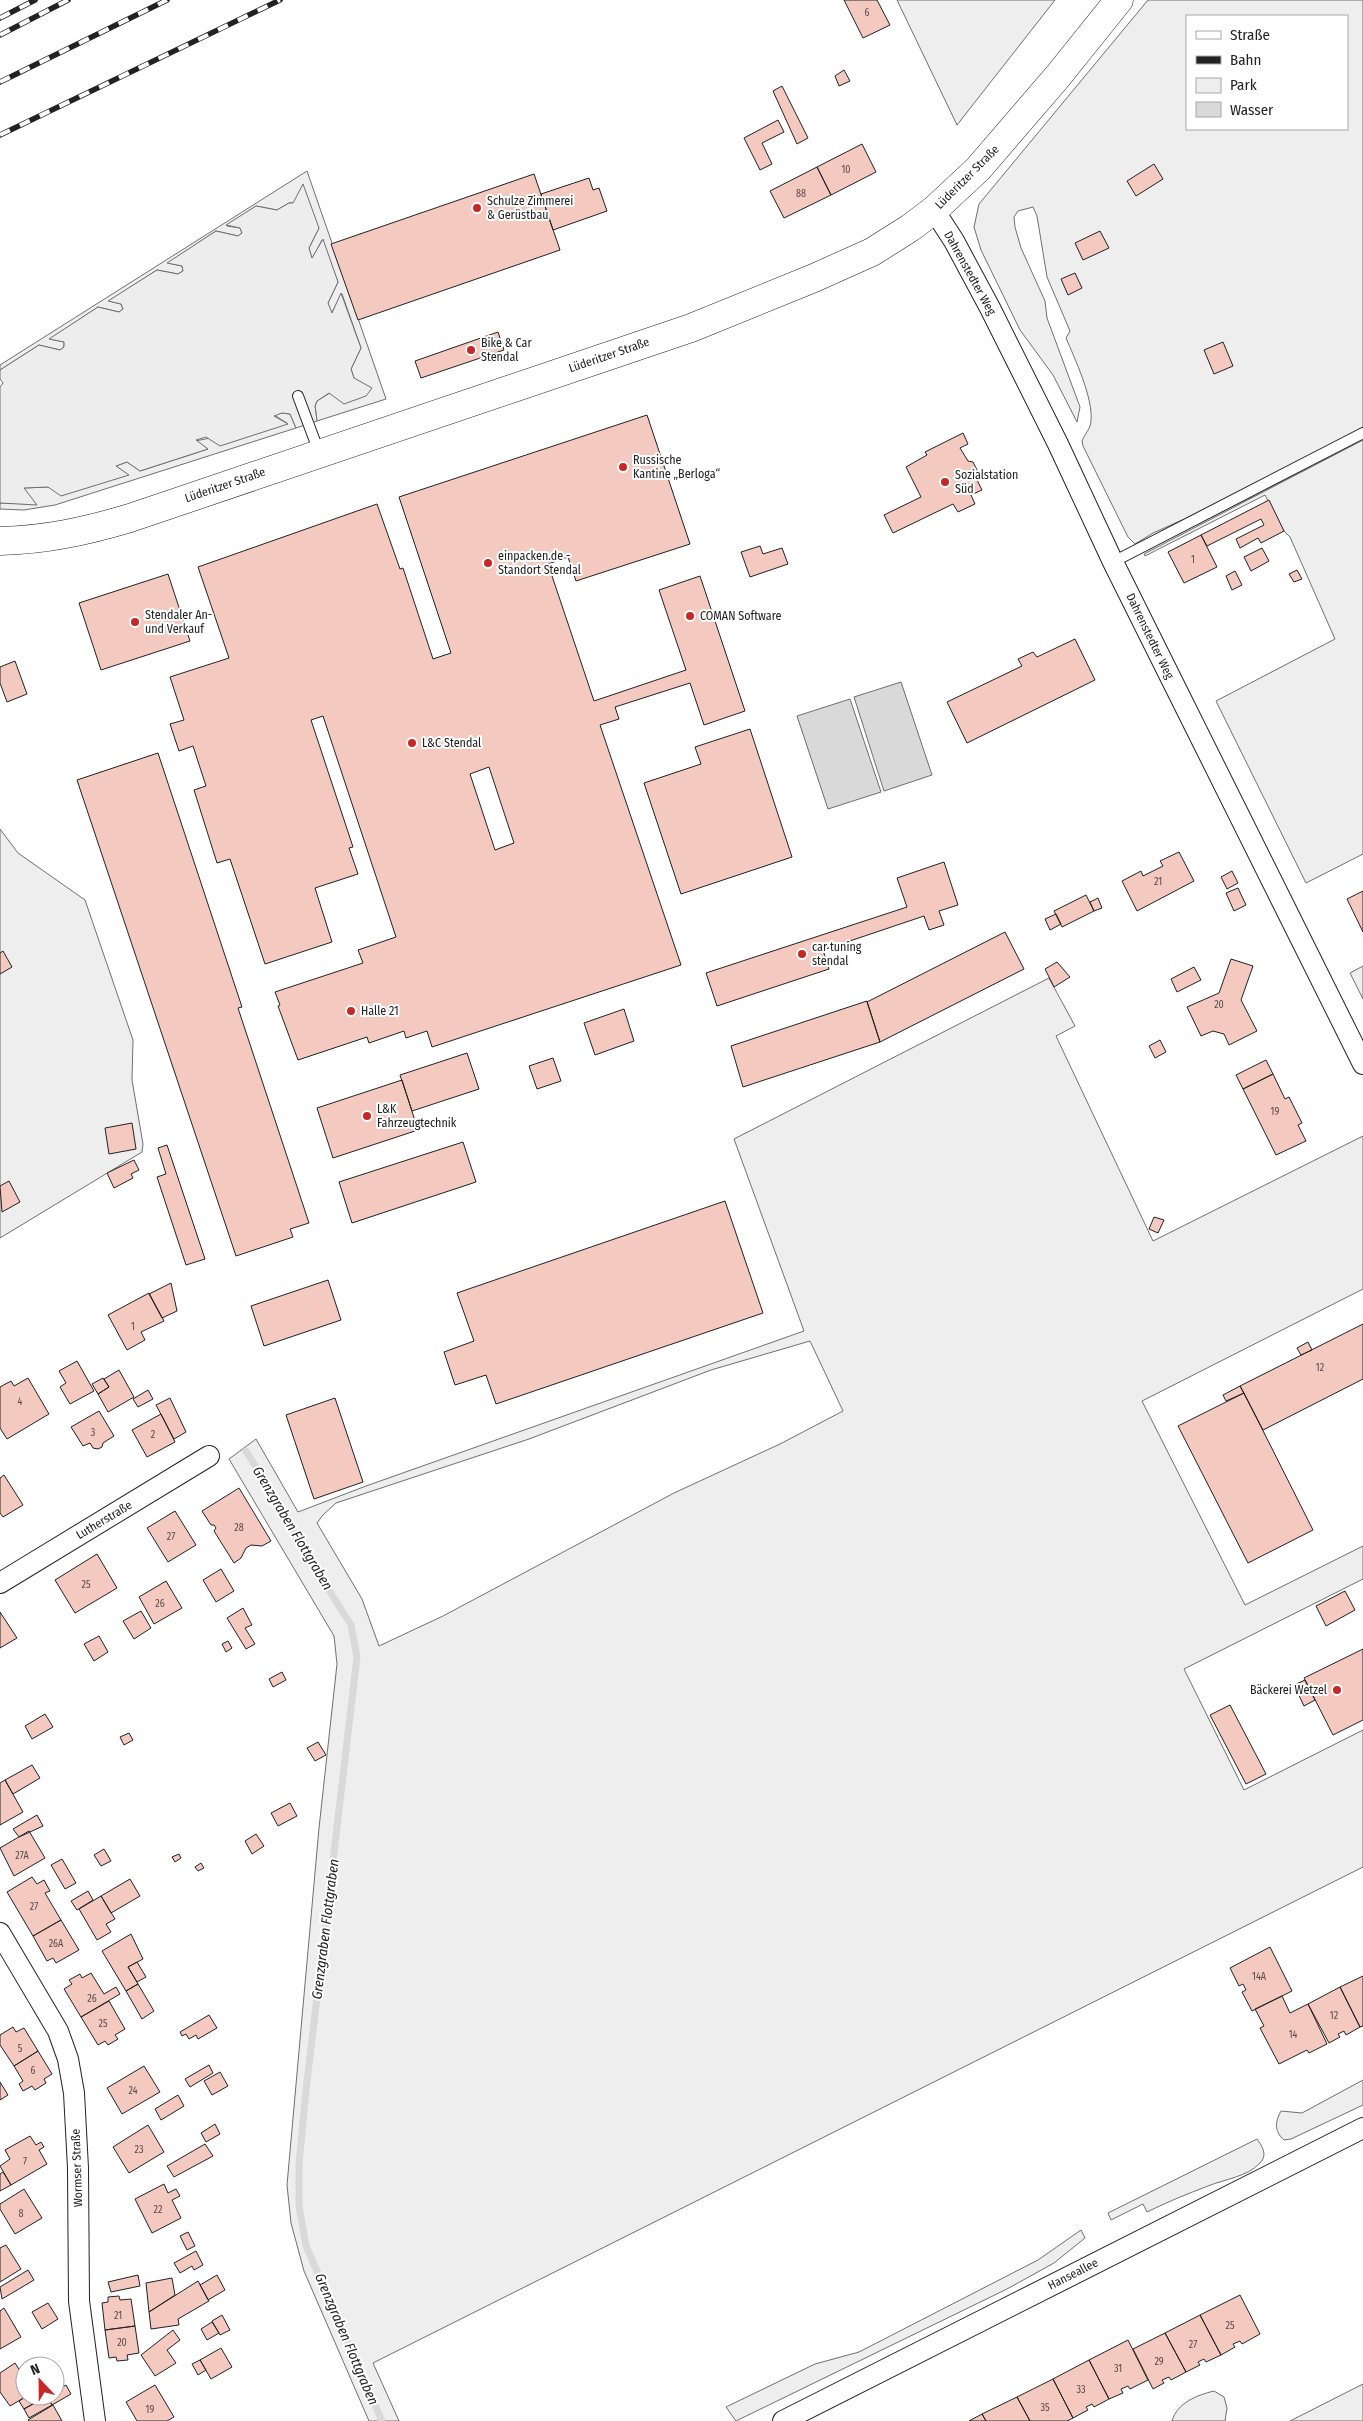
<svg xmlns="http://www.w3.org/2000/svg" width="1363" height="2421" font-family="'Fira Sans Condensed',sans-serif">
<style>
.green{fill:#eee;stroke:#6f6f6f;fill-rule:evenodd}
.parking{fill:#ededed;stroke:#6f6f6f}
.water{fill:#d9d9d9;stroke:#6f6f6f}
.lines{fill:none;stroke-linecap:round;stroke-linejoin:round}
.stream{stroke:#d9d9d9;stroke-width:7}
.building{fill:#f3c9c0;stroke:#222;fill-rule:evenodd}
.service-casing{stroke:#222;stroke-width:12}
.minor-casing{stroke:#222;stroke-width:22}
.secondary-casing{stroke:#222;stroke-width:29}
.service{stroke:#fff;stroke-width:10}
.minor{stroke:#fff;stroke-width:20}
.secondary{stroke:#fff;stroke-width:28}
.rail-casing{stroke:#222;stroke-width:5.5}
.rail{stroke:#fff;stroke-width:4;stroke-dasharray:11;stroke-linecap:butt}
.poi-dot{fill:#c62828;stroke:#fff;stroke-width:2}
.labels{text-anchor:middle;stroke-width:4;stroke-linejoin:round;paint-order:stroke}
.number-label{font-size:10px;fill:#564c4a}
.street-label{font-size:12px;fill:#222;stroke:#fff}
.poi-label{font-size:12px;fill:#222;stroke:#fff;text-anchor:start}
.water-label{font-size:14px;font-style:italic;fill:#222;stroke:#fff}
</style>
<rect width="100%" height="100%" fill="#fff"/>
<path class="green" d="M897,0H1055L957,125Z
M1148,0H1363V428L1207,509L1153,533L1135,544L1128,537L1083,446L1082,441C1085,433 1091,429 1091,420C1093,398 1075,359 1066,338L1070,331L1047,277L1037,216L1033,207L1018,211L1014,217L1015,227L1021,248L1045,301L1047,318L1080,407L1077,422L1053,375L1020,330L981,250L974,227L979,204ZM1187,16H1347V129H1187Z
M307,171L386,399L317,421L315,406L317,401L354,378L351,369L361,348L342,294L331,314L328,303L338,282L322,240L312,259L309,248L319,228L293,203H289L277,210L256,206L227,226L240,228L242,233L238,236L216,231L168,263L182,266L183,271L178,274L157,270L109,301L121,304L123,309L119,312L98,307L50,339L64,342V347L60,350L39,345L0,370V365Z
M282,413L290,414L296,428L55,505L24,510L0,509V503L36,504L23,488L48,487L128,475L116,466L127,462L140,471L208,449L195,441L287,423L274,415Z
M1363,440V854L1306,883L1216,701L1335,639L1290,537L1284,531L1265,495L1145,556L1144,554Z
M0,829L18,853L85,900L133,1040L132,1080L143,1144L142,1152L0,1238Z
M1363,966V999L1350,973Z
M1049,978L1075,1026L1056,1036L1153,1241L1363,1136V1289L1142,1401L1245,1605L1363,1546V1579L1184,1669L1244,1790L1363,1730V1867L373,2363L399,2421H369L304,2271L291,2223L287,2185L319,1828L337,1664L334,1636L229,1459L256,1439L298,1512L366,1486L804,1331L734,1139ZM810,1341L843,1411L780,1444L674,1493L443,1616L379,1646L362,1599L317,1523L323,1515L336,1503L529,1439L711,1370Z
M1363,2080V2105L1291,2139L1284,2140C1274,2131 1275,2122 1281,2111L1302,2113Z
M1257,2139C1262,2146 1268,2155 1260,2163C1247,2177 1225,2179 1208,2186C1187,2194 1167,2202 1147,2212L1143,2204L1111,2220L1108,2213Z
M1081,2230L1085,2238L1054,2263L1007,2289L736,2421L726,2407L815,2364L859,2352L1038,2260Z
M1363,2384V2421H1290Z
M1214,2391L1224,2397L1227,2408L1225,2421H1172C1177,2403 1197,2395 1214,2391Z"/>
<path class="parking" d="M303,184L319,228L309,248L312,258L323,239L338,282L328,303L332,313L341,293L361,348L351,369L354,378L372,388L366,396L344,404L329,393L317,401L315,406L317,421L296,428L290,414L282,413L274,416L288,424L220,446L206,437L196,440L208,449L140,471L127,462L116,466L129,475L61,496L48,487L24,488L37,505L0,503V387L3,383L0,379V370L39,345L60,350L64,347V342L49,339L98,307L119,312L123,309L121,304L108,301L157,270L178,274L183,271L182,266L167,263L216,231L238,236L242,233L240,228L226,225L256,206L277,210L289,203H293Z"/>
<path class="water" d="M901,682L932,775L884,791L854,697Z
M850,699L881,792L828,809L797,716Z"/>
<g class="lines">
<path class="stream" d="M246,1451L289,1521L298,1541L351,1625L357,1657L306,2090L299,2164V2206L306,2246L382,2421"/>
</g>
<path class="building" d="M844,0H877L890,25L863,38Z
M844,70L850,81L839,86L835,76Z
M782,86L808,138L797,144L773,91Z
M778,120L784,132L762,143L772,164L760,170L744,138Z
M862,144L876,172L831,195L817,167Z
M1154,164L1163,179L1136,196L1127,181Z
M817,167L831,195L784,218L770,191Z
M534,174L560,250L358,320L331,244Z
M589,178L593,190L599,188L607,211L553,230L541,194Z
M1100,231L1109,248L1083,260L1075,243Z
M1075,273L1082,288L1068,295L1061,279Z
M498,332L504,350L421,378L415,361Z
M1223,342L1233,366L1214,374L1204,350Z
M647,415L690,544L576,581L568,557L548,564L594,701L686,670L659,590L700,576L745,711L704,725L690,683L615,707L619,719L600,725L681,965L432,1047L427,1031L406,1038L404,1031L369,1043L367,1037L298,1060L278,1006L280,1005L275,992L363,963L358,950L396,937L323,716L311,720L353,847L349,848L358,874L315,888L332,942L265,964L230,859L217,863L194,790L206,786L193,746L179,751L170,724L184,720L170,677L229,658L198,567L377,504L400,569L403,568L433,659L451,653L399,497ZM489,767L514,843L495,850L470,774Z
M963,433L968,444L960,448L968,461L973,462L977,470L974,474L982,490L971,495L975,504L958,512L953,504L893,533L884,515L921,497L906,467L927,455L925,452Z
M1269,500L1284,531L1261,543L1258,538L1240,548L1236,539L1264,525L1261,519L1207,546L1201,535Z
M1201,535L1217,567L1184,583L1168,552Z
M760,546L763,554L782,548L788,564L750,577L741,552Z
M1262,548L1269,561L1251,571L1244,557Z
M1297,570L1302,579L1294,582L1289,574Z
M1235,571L1242,585L1232,590L1226,576Z
M168,574L190,641L101,670L79,603Z
M1075,639L1095,680L967,743L947,702L1022,666L1018,659L1033,652L1037,657Z
M15,661L27,694L7,702L0,683V667Z
M750,729L792,857L681,894L644,783L701,764L695,747Z
M158,753L242,1007L238,1008L309,1223L290,1229L293,1237L236,1256L77,780Z
M1179,852L1194,881L1137,911L1122,881L1141,871L1143,876L1163,866L1160,861Z
M944,862L958,905L939,911L944,925L929,930L924,916L823,950L829,969L717,1006L706,973L907,907L897,878Z
M1232,871L1238,883L1227,889L1221,877Z
M1238,888L1246,905L1234,911L1226,893Z
M1363,891V932L1347,899Z
M1086,895L1094,911L1062,927L1054,911Z
M1098,898L1102,908L1094,911L1090,902Z
M1056,914L1061,924L1050,930L1045,919Z
M1005,932L1024,969L880,1042L867,1002Z
M3,951L12,967L0,974V953Z
M1231,959L1253,966L1241,1000L1257,1031L1229,1045L1224,1034L1213,1031L1201,1036L1187,1007L1219,993Z
M1057,962L1070,977L1054,987L1045,969Z
M1194,967L1201,980L1177,992L1171,979Z
M867,1001L880,1042L743,1087L731,1046Z
M624,1009L634,1041L595,1055L584,1023Z
M1160,1040L1166,1052L1155,1058L1149,1046Z
M467,1053L479,1089L412,1111L400,1075Z
M553,1058L561,1081L537,1089L529,1066Z
M1266,1060L1273,1074L1243,1089L1236,1075Z
M1273,1074L1285,1099L1289,1097L1302,1123L1298,1125L1306,1141L1276,1155L1243,1089Z
M402,1080L418,1130L333,1158L317,1108Z
M132,1123L136,1149L109,1154L105,1128Z
M463,1142L476,1182L352,1223L339,1182Z
M167,1145L205,1259L186,1265L157,1177L166,1174L158,1148Z
M134,1160L139,1170L131,1174L133,1178L114,1188L107,1173Z
M9,1181L20,1202L2,1212L0,1186Z
M725,1201L763,1313L496,1404L486,1375L455,1385L444,1352L474,1341L457,1293Z
M1154,1217L1164,1220L1158,1233L1149,1229Z
M328,1280L341,1320L264,1346L251,1306Z
M171,1283L177,1311L162,1318L149,1294Z
M149,1293L164,1321L141,1332L145,1340L127,1350L108,1315Z
M1363,1324V1379L1263,1430L1240,1386Z
M1308,1342L1312,1350L1301,1355L1297,1348Z
M77,1361L94,1391L70,1404L60,1387L66,1383L59,1371Z
M119,1370L134,1397L108,1412L98,1394L109,1387L104,1379Z
M28,1378L49,1414L7,1439L0,1428V1387L11,1381L14,1386Z
M103,1378L109,1387L98,1394L92,1384Z
M1240,1386L1244,1393L1226,1401L1223,1395Z
M148,1390L153,1399L138,1407L133,1399Z
M1244,1393L1313,1530L1248,1563L1178,1426Z
M170,1398L186,1432L174,1439L156,1405Z
M335,1398L363,1482L314,1499L286,1415Z
M99,1411L114,1436L103,1443L102,1447L98,1449L93,1448L90,1443L83,1446L71,1427Z
M161,1414L175,1442L147,1457L132,1430Z
M4,1475L23,1505L3,1517L0,1513V1478Z
M239,1488L271,1541L262,1546L251,1545L246,1548L241,1558L234,1563L214,1531L216,1528L214,1525H211L202,1511Z
M175,1511L196,1545L168,1562L147,1528Z
M97,1554L117,1588L75,1613L55,1580Z
M221,1569L234,1591L216,1602L203,1580Z
M166,1581L182,1608L154,1624L139,1597Z
M1345,1591L1355,1610L1326,1626L1316,1606Z
M243,1608L252,1625L245,1628L255,1644L246,1649L227,1618Z
M141,1611L151,1628L134,1639L123,1621Z
M0,1612L17,1638L0,1648Z
M99,1636L108,1652L94,1661L84,1644Z
M228,1641L232,1648L226,1652L222,1644Z
M1363,1649V1720L1333,1735L1304,1678Z
M282,1672L286,1680L273,1687L269,1679Z
M1305,1680L1315,1700L1304,1706L1294,1685Z
M1230,1705L1266,1774L1246,1784L1210,1715Z
M45,1714L53,1727L32,1739L25,1726Z
M129,1733L133,1740L124,1745L120,1737Z
M318,1742L326,1755L315,1761L307,1748Z
M32,1765L40,1778L13,1794L5,1780Z
M5,1780L23,1812L0,1825V1783Z
M290,1803L297,1816L278,1826L271,1813Z
M37,1815L43,1826L19,1837L13,1829Z
M29,1831L45,1858L14,1876L0,1848Z
M256,1834L264,1846L252,1854L245,1841Z
M104,1849L111,1861L101,1866L94,1855Z
M179,1854L181,1858L175,1862L172,1857Z
M62,1859L76,1883L65,1889L51,1865Z
M201,1863L204,1868L198,1871L195,1867Z
M32,1877L37,1884L44,1880L50,1891L45,1893L61,1920L33,1936L7,1892Z
M130,1879L140,1896L111,1913L101,1896Z
M88,1891L93,1900L77,1910L71,1901Z
M101,1896L115,1919L106,1924L111,1932L97,1940L79,1909Z
M61,1920L79,1950L56,1963L53,1958L47,1961L33,1936Z
M131,1934L143,1959L128,1967L138,1984L126,1991L102,1951Z
M1270,1947L1292,1991L1252,2011L1242,1992L1246,1990L1243,1984L1239,1986L1230,1968Z
M137,1962L146,1977L137,1982L128,1967Z
M91,1973L104,1994L116,1987L120,1994L81,2017L64,1989L72,1984L69,1980L80,1974L82,1978Z
M1363,1976V2026L1360,2027L1340,1987Z
M138,1984L154,2011L142,2019L126,1991Z
M1340,1987L1360,2027L1346,2035L1344,2031L1338,2034L1340,2037L1329,2043L1308,2004Z
M1282,1996L1290,2013L1308,2004L1327,2044L1309,2053L1307,2050L1279,2064L1260,2028L1264,2026L1255,2009Z
M109,2001L125,2029L115,2035L118,2039L108,2045L105,2041L98,2045L81,2017Z
M209,2015L217,2028L198,2039L196,2035L189,2039L186,2034L182,2036L180,2032Z
M13,2027L16,2032L24,2028L38,2051L14,2066L0,2045V2035Z
M38,2051L52,2074L44,2079L46,2083L35,2090L32,2086L23,2091L19,2084L23,2081L14,2066Z
M209,2065L213,2073L190,2087L185,2079Z
M144,2066L160,2092L122,2114L107,2088Z
M220,2072L228,2086L212,2095L204,2081Z
M0,2082L8,2095L0,2100Z
M178,2095L184,2106L161,2120L155,2109Z
M215,2124L220,2134L206,2142L201,2133Z
M148,2125L164,2152L129,2173L113,2147Z
M30,2136L36,2145L41,2142L44,2147L39,2150L47,2164L11,2185L0,2166L10,2159L5,2150Z
M205,2144L213,2156L174,2177L167,2166Z
M3,2172L11,2185L0,2191V2174Z
M164,2184L168,2193L176,2189L180,2196L172,2200L181,2218L152,2233L135,2199Z
M24,2189L42,2218L15,2234L0,2209V2204Z
M188,2232L195,2246L187,2250L180,2236Z
M6,2245L21,2269L0,2282V2248Z
M196,2251L203,2265L194,2270L192,2266L180,2273L174,2263Z
M28,2270L34,2280L2,2299L0,2287Z
M138,2275L140,2286L111,2292L108,2282Z
M217,2275L225,2290L208,2300L200,2285Z
M172,2278L175,2295L149,2312L146,2283Z
M198,2281L209,2301L178,2319L179,2325L151,2329L149,2312Z
M1240,2295L1260,2334L1242,2344L1240,2341L1233,2344L1235,2347L1221,2355L1200,2315Z
M119,2296L120,2300L131,2299L135,2326L105,2330L102,2303L108,2302V2297Z
M48,2303L58,2319L42,2329L32,2312Z
M4,2308L21,2337L0,2349V2311Z
M222,2315L230,2330L220,2335L212,2321Z
M1200,2315L1221,2355L1206,2362L1204,2359L1198,2362L1200,2365L1186,2372L1165,2333Z
M212,2322L219,2333L207,2340L201,2329Z
M135,2326L139,2353L127,2355L128,2360L117,2361L116,2357L109,2358L105,2330Z
M173,2330L180,2340L167,2350L176,2363L155,2376L141,2355Z
M1165,2333L1186,2372L1171,2380L1169,2377L1162,2380L1164,2383L1153,2389L1133,2349Z
M1128,2340L1148,2380L1130,2389L1128,2386L1121,2389L1123,2393L1109,2399L1089,2360Z
M221,2348L232,2367L211,2379L200,2360Z
M200,2360L206,2370L198,2375L192,2364Z
M1089,2360L1109,2399L1094,2407L1092,2404L1086,2407L1088,2410L1073,2418L1053,2379Z
M15,2363L22,2374H25V2396H27L10,2406L0,2392V2373Z
M1053,2379L1073,2418L1067,2421H1030L1017,2397Z
M66,2385L71,2394L52,2405L47,2396H55V2391Z
M155,2385L174,2417L167,2421H137L126,2402Z
M27,2396H47L24,2409L19,2401Z
M47,2396L52,2405L29,2418L24,2409Z
M1017,2397L1030,2421H986L982,2414Z
M53,2405L62,2421H29L28,2420Z
M982,2414L986,2421H969Z"/>
<g class="lines">
<defs>
<path id="service" d="M298,396L319,452
M1113,562L1363,433"/>
<path id="minor" d="M934,210L954,241L990,308L1058,444L1113,562L1363,1064
M0,1583L209,1456
M0,1933L58,2031L68,2059L74,2093L78,2168L79,2301L95,2421
M783,2421L1363,2128"/>
<path id="secondary" d="M0,541C46,540 86,531 130,518L691,328L814,278L872,252L910,228L934,210L978,169L1058,76L1119,0"/>
</defs>
<use href="#service" class="service-casing"/>
<use href="#minor" class="minor-casing"/>
<use href="#secondary" class="secondary-casing"/>
<use href="#service" class="service"/>
<use href="#minor" class="minor"/>
<use href="#secondary" class="secondary"/>
<defs>
<path id="rail" d="M0,18L35,0
M0,35L68,0
M0,82L167,0
M0,135L280,0"/>
</defs>
<use href="#rail" class="rail-casing"/>
<use href="#rail" class="rail"/>
</g>
<g class="poi-dot">
<circle cx="477" cy="208" r="5"/>
<circle cx="471" cy="350" r="5"/>
<circle cx="623" cy="467" r="5"/>
<circle cx="945" cy="482" r="5"/>
<circle cx="488" cy="563" r="5"/>
<circle cx="690" cy="616" r="5"/>
<circle cx="135" cy="622" r="5"/>
<circle cx="412" cy="743" r="5"/>
<circle cx="802" cy="954" r="5"/>
<circle cx="351" cy="1011" r="5"/>
<circle cx="367" cy="1116" r="5"/>
<circle cx="1337" cy="1690" r="5"/>
</g>
<g class="labels">
<g class="number-label">
<text x="867" y="16">6</text>
<text x="846" y="173">10</text>
<text x="801" y="197">88</text>
<text x="1193" y="563">1</text>
<text x="1158" y="885">21</text>
<text x="1219" y="1008">20</text>
<text x="1275" y="1115">19</text>
<text x="133" y="1330">1</text>
<text x="1320" y="1371">12</text>
<text x="20" y="1405">4</text>
<text x="93" y="1436">3</text>
<text x="153" y="1438">2</text>
<text x="239" y="1531">28</text>
<text x="171" y="1540">27</text>
<text x="86" y="1588">25</text>
<text x="160" y="1607">26</text>
<text x="22" y="1859">27A</text>
<text x="34" y="1910">27</text>
<text x="56" y="1947">26A</text>
<text x="1259" y="1980">14A</text>
<text x="92" y="2002">26</text>
<text x="1334" y="2019">12</text>
<text x="103" y="2027">25</text>
<text x="1293" y="2038">14</text>
<text x="20" y="2052">5</text>
<text x="33" y="2074">6</text>
<text x="133" y="2094">24</text>
<text x="139" y="2153">23</text>
<text x="25" y="2165">7</text>
<text x="158" y="2213">22</text>
<text x="21" y="2217">8</text>
<text x="118" y="2319">21</text>
<text x="1230" y="2329">25</text>
<text x="122" y="2346">20</text>
<text x="1193" y="2348">27</text>
<text x="1159" y="2365">29</text>
<text x="1118" y="2372">31</text>
<text x="1081" y="2393">33</text>
<text x="1045" y="2411">35</text>
<text x="150" y="2413">19</text>
</g>
<g class="street-label">
<text transform="translate(967 177) rotate(-45)" y="4">Lüderitzer Straße</text>
<text transform="translate(970 273) rotate(61)" y="4">Dahrenstedter Weg</text>
<text transform="translate(609 355) rotate(-19)" y="4">Lüderitzer Straße</text>
<text transform="translate(225 485) rotate(-19)" y="4">Lüderitzer Straße</text>
<text transform="translate(1150 636) rotate(64)" y="4">Dahrenstedter Weg</text>
<text transform="translate(104 1520) rotate(-31)" y="4">Lutherstraße</text>
<text transform="translate(77 2168) rotate(-92)" y="4">Wormser Straße</text>
<text transform="translate(1073 2274) rotate(-27)" y="4">Hanseallee</text>
</g>
<g class="poi-label">
<text x="487" y="205">Schulze Zimmerei<tspan x="487" dy="14">&amp; Gerüstbau</tspan></text>
<text x="481" y="347">Bike &amp; Car<tspan x="481" dy="14">Stendal</tspan></text>
<text x="633" y="464">Russische<tspan x="633" dy="14">Kantine „Berloga“</tspan></text>
<text x="955" y="479">Sozialstation<tspan x="955" dy="14">Süd</tspan></text>
<text x="498" y="560">einpacken.de -<tspan x="498" dy="14">Standort Stendal</tspan></text>
<text x="145" y="619">Stendaler An-<tspan x="145" dy="14">und Verkauf</tspan></text>
<text x="700" y="620">COMAN Software</text>
<text x="422" y="747">L&amp;C Stendal</text>
<text x="812" y="951">car tuning<tspan x="812" dy="14">stendal</tspan></text>
<text x="361" y="1015">Halle 21</text>
<text x="377" y="1113">L&amp;K<tspan x="377" dy="14">Fahrzeugtechnik</tspan></text>
<text x="1327" y="1694" text-anchor="end">Bäckerei Wetzel</text>
</g>
<g class="water-label">
<text transform="translate(293 1528) rotate(59)" y="5">Grenzgraben Flottgraben</text>
<text transform="translate(325 1929) rotate(-83)" y="5">Grenzgraben Flottgraben</text>
<text transform="translate(347 2339) rotate(67)" y="5">Grenzgraben Flottgraben</text>
</g>
</g>
<rect x="1186" y="15" width="162" height="115" fill="#ffffff" stroke="#a7a7a7"/>
<rect x="1196" y="31" width="25" height="8" fill="#ffffff" stroke="#a7a7a7"/>
<text x="1230" y="40" font-size="15" fill="#222222">Straße</text>
<rect x="1196" y="56" width="25" height="8" fill="#222222" stroke="#a7a7a7"/>
<text x="1230" y="65" font-size="15" fill="#222222">Bahn</text>
<rect x="1196" y="78" width="25" height="15" fill="#eeeeee" stroke="#a7a7a7"/>
<text x="1230" y="90" font-size="15" fill="#222222">Park</text>
<rect x="1196" y="102" width="25" height="15" fill="#d9d9d9" stroke="#a7a7a7"/>
<text x="1230" y="115" font-size="15" fill="#222222">Wasser</text>
<g transform="translate(40 2381) rotate(338)"><circle r="24" fill="#ffffff" stroke="#a7a7a7"/>
<path d="M0-4L9 19L0 12L-9 19Z" fill="#c62828"/>
<text y="-8" font-size="14" font-weight="bold" text-anchor="middle" fill="#222222">N</text>
</g>
</svg>
